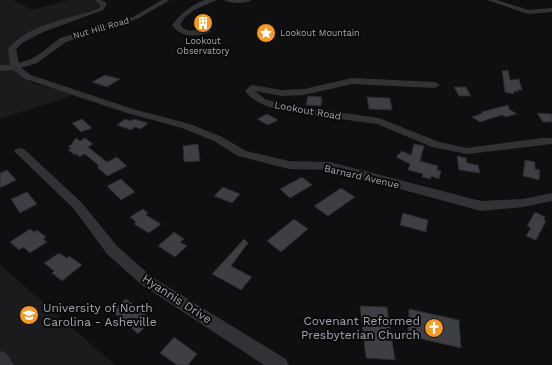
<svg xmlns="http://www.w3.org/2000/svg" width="552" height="365" font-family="'Work Sans',sans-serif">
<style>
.built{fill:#1b1b1d}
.building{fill:#3e3f44;stroke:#29292d}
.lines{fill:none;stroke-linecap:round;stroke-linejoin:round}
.minor{fill:#303236;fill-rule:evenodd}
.labels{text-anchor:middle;stroke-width:4;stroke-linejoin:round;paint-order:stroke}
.far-street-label{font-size:9px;fill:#a0a7b2;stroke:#0a0a0b}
.far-poi-label{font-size:9px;fill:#a0a7b2;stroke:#0a0a0b;text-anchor:start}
.street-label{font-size:10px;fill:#a0a7b2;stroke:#0a0a0b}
.near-street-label{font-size:12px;fill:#a0a7b2;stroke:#0a0a0b}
.near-poi-label{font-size:12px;fill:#a0a7b2;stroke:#0a0a0b;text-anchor:start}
</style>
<rect width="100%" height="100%" fill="#0f0f11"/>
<path class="built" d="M0,0H12L33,10L68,0H95L98,2L99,5L95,9L26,33L15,40L9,49V59L14,70L32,83L74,95L0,119Z
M0,265L115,365H0Z"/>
<path class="building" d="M508,70L510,80L519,79L522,90H518V92L515,91L513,94L505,92L502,71Z
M105,75L120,79L107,87L92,82Z
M454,87H466L471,96H459Z
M308,96L322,97L321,106L306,105Z
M367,97L390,98L392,110L369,109Z
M508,105L509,109L517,114L506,117L502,115L480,122L472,117L483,113L481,112Z
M537,113L552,114V122H543Z
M267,114L278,120L268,125L257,119Z
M82,119L92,128L81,132L72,123Z
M125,119L131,121L134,119L148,123L141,129L135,127L131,130L117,125Z
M76,138L80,141L85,138L93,144L88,147L107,162L117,157L127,166L107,176L97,167L99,166L85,154L79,157L77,154L75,155L68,150L71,149L68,146L73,144L72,143Z
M198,144L200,161L184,162L183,146Z
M414,144L424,146L420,161L438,166L437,170L441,171L439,179L431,176V179L422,177L423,174L408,170L410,164L396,157L402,151L411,155Z
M457,156L466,158L467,163L478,165L480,173L459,170Z
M525,160L535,162V169L540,170L539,180L523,176Z
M7,170L16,180L0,188V173Z
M302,177L312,185L290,198L280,189Z
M121,179L135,192L121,200L107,186Z
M223,187L240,194L232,203L214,196Z
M341,188L355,197L328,216L314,206Z
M27,192L37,204L20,213L11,199Z
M143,209L148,213L146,215L161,224L149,233L134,224L136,222L130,217Z
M535,212L545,217L544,220L546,221L536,240L526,236L531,228L527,226Z
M403,213L428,220L426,232L400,225Z
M294,219L308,229L281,252L267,241Z
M30,229L34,232L37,230L46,237L43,239L47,242L30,253L23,247L19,250L10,242Z
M174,232L184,239L180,242L187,246L175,257L158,246Z
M244,239L248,243L231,266L252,277L241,290L212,274Z
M59,253L67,258L69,256L82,265L62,281L52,273L54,271L44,263Z
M126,299L152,320L138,334L112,311Z
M360,306L387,307L395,360L366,358Z
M409,309L459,320L461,348L408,336Z
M174,337L197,354L188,365H177L160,353Z"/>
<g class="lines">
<path class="minor" d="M95,0C100,0 104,0 107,4L103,10L43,32L22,43L16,49L19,63L31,59L41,53L60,38L133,17L162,0H170L137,19L66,42L37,63L21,68L31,75L133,109L190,124L222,137L246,151L289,161L330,162L481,201L523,199L552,193V201L523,207L481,211L330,170L289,169L238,156L214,141L182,128L127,113L25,79L13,70L0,71V65H10L8,49C28,23 70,20 99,8L100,5Z
M205,0H217L194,10L185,17L180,25C189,36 198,27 210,28V32C196,37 181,38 172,25C181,13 191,5 205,0Z
M224,0H252C246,4 230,4 224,0Z
M487,0H497L528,10L552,8V12L528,14Z
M352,78L435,82L440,85L435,88L352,84L304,95L282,96L255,91L265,99L281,104L379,118L439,142L467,148L542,138H552V144L467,154L432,147L377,124L288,112C272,108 256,105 245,91L250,86L253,85L282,90L304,89Z
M20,148L24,149L82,203L117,246L152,277L286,359L289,365H264L142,285L107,254L74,209L16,153L14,151L16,149Z
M0,351L6,353L14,365H0Z"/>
</g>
<defs>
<symbol id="building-disc" viewBox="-11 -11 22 22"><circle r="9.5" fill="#f39925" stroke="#0a0a0b"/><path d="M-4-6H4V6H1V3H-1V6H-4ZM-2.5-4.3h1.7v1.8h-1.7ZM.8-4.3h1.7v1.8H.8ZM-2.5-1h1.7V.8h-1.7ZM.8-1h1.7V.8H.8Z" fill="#fff"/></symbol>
<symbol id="sight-disc" viewBox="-11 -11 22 22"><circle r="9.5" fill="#f39925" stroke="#0a0a0b"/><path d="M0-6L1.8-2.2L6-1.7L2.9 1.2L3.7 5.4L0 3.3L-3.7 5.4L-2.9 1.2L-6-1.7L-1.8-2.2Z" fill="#fff"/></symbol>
<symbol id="university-disc" viewBox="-11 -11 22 22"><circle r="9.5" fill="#f39925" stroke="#0a0a0b"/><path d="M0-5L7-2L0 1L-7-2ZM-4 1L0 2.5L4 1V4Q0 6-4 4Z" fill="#fff"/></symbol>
<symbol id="church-disc" viewBox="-11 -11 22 22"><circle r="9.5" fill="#f39925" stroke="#0a0a0b"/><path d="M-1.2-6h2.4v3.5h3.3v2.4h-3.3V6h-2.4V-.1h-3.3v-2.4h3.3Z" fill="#fff"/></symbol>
</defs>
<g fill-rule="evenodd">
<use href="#building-disc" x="192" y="12" width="22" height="22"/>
<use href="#sight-disc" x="255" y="22" width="22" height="22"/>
<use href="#university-disc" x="18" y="304" width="22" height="22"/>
<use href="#church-disc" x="423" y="317" width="22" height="22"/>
</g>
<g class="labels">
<g class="far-street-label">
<text transform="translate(101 28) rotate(-16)" y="3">Nut Hill Road</text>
</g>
<g class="far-poi-label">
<text x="280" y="36">Lookout Mountain</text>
<text x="203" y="44" text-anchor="middle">Lookout<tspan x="203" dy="10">Observatory</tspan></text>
</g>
<g class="street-label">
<text transform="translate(308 110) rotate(10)" y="4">Lookout Road</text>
<text transform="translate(362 176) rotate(13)" y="4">Barnard Avenue</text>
</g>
<g class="near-street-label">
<text transform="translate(177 299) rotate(33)" y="4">Hyannis Drive</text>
</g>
<g class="near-poi-label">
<text x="43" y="312">University of North<tspan x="43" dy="14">Carolina - Asheville</tspan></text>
<text x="420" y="325" text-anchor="end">Covenant Reformed<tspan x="420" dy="14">Presbyterian Church</tspan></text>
</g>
</g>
</svg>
